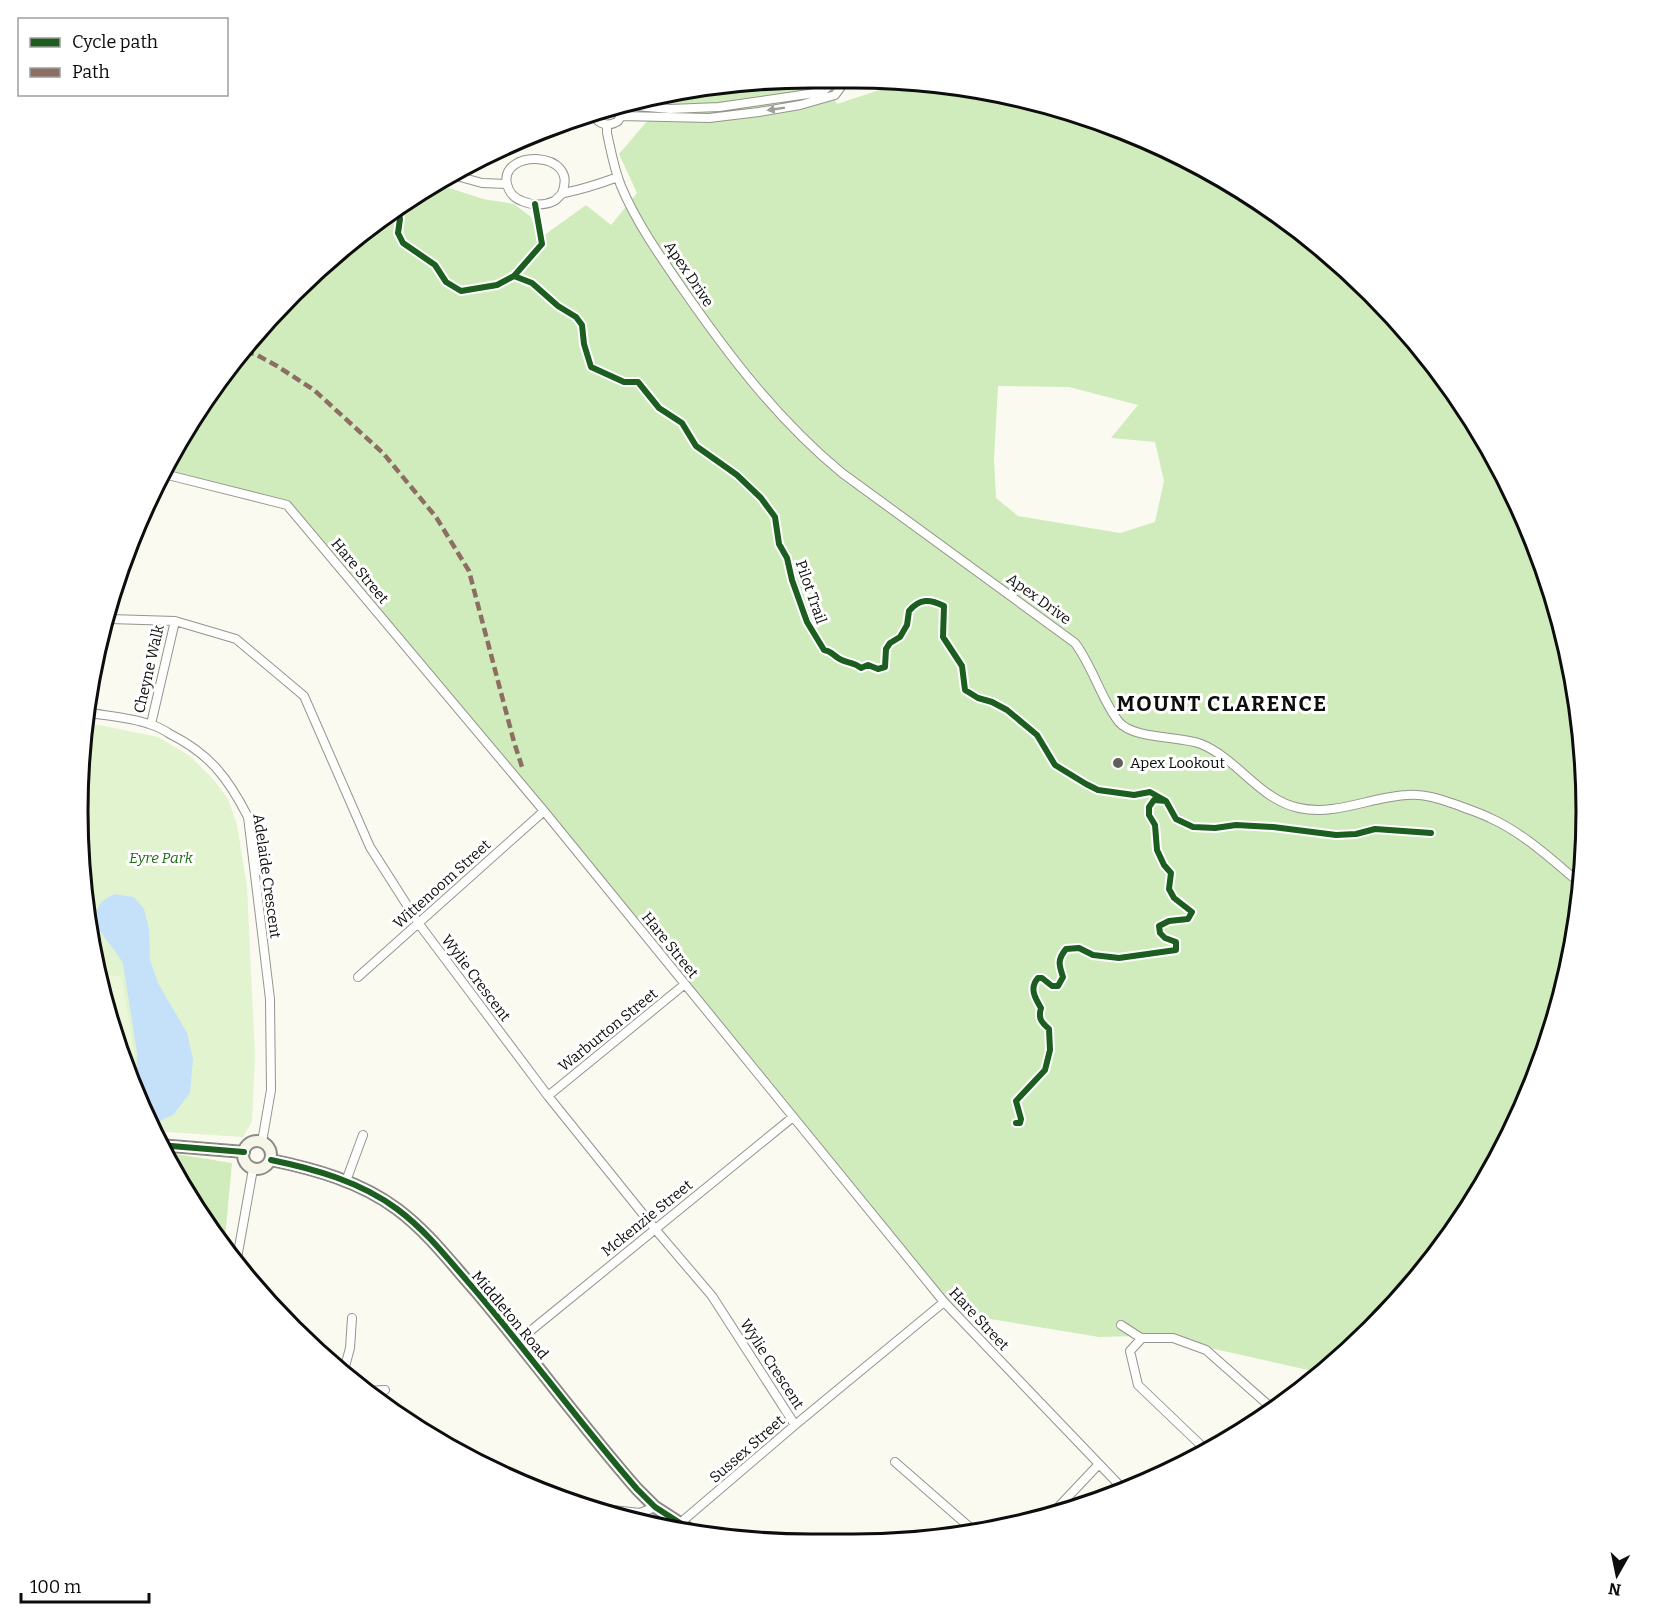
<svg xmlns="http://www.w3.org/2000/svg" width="1665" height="1623" font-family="Bitter,serif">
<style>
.green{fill:#e1f3cf}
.forest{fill:#d0ebbc;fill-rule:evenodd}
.pitch{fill:#ecf6d9}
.water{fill:#c4e1f9}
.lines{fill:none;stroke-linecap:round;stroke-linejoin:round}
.street-casing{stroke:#949490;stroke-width:10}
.secondary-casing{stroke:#8b8a86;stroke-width:14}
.street{stroke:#fefefd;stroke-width:8}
.secondary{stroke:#f5f5e8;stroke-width:10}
.quiet{stroke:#8d6e63;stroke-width:4.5;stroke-dasharray:9 4.5;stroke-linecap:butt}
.cycleway-casing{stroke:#fff;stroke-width:10}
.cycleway{stroke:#1b5e20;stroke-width:6}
.oneway{fill:#9e9e9d}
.poi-dot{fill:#60605d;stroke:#fff;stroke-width:2}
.labels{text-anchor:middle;stroke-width:6;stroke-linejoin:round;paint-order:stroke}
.street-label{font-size:15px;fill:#0d0d0d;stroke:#fff}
.poi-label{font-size:15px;fill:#0d0d0d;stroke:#fff;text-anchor:start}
.park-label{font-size:15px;font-style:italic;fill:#206b18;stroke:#fff}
.district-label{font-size:21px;font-weight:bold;letter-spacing:1.5px;fill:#0d0d0d;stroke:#fff}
.rim{fill:none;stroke:#0d0d0d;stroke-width:3}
</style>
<rect width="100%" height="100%" fill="#fbfaf1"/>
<path class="green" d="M84,722L158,737L190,756L213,779L228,799L237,825L247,887L255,1055L252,1122L243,1137L152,1131L133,1082L134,1054L121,977L99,974L80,859L82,775H87L91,747L83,746Z"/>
<path class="forest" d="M811,78L823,79L837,104L895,85L897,82L950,84L1090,117L1221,176L1337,260L1436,365L1512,487L1562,622L1585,764L1581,908L1548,1048L1489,1179L1405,1295L1322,1373L1210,1348L1173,1335L1099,1337L954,1313L793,1117L689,982L539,808L290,509L166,471L201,404L293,293L404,202L437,184L483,199L514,204L531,217L539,239L586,205L611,225L637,193L619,154L666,99L656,96L668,92ZM998,386L1069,387L1138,405L1111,438L1155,442L1164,481L1155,522L1120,533L1018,516L996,498L994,459Z
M164,1152L232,1163L224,1249Z"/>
<path class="pitch" d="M99,974L121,977L134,1054L133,1082L103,1001Z"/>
<path class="water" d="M114,894L134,897L144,909L149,930L150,960L158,983L187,1033L193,1059L190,1093L173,1115L153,1124L149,1123L136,1088L137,1053L123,963C112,944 101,938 94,916L101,902Z"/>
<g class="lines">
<defs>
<path id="street" d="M919,83L948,90L1009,98
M625,105L670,109L719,107L822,92L828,87L833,79
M594,115C598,125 609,127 618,121L622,114
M621,116L709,118L759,112L800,105L835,95L846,80
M607,125V133C611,151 614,169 621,186C636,222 660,256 682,288C729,356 778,420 842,473L1075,643C1093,667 1102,701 1119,722C1133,739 1179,736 1201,744C1238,759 1260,800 1299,808C1336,816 1370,797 1407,795C1425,793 1443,800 1460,806C1470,810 1480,813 1490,818C1524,833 1553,861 1581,884
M453,175L482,183L507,184
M562,193C580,150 499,149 507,184C509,193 514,198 522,201C531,205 544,206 554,201C558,199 560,194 564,193C584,189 599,184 618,177
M164,474L287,505L544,811L944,1302L1124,1490
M110,619L175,621L236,639L304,696L370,847L419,924L548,1096L655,1229L712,1296L795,1425
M85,712C106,716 129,717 149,724C157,726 164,730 170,734C210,754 228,778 248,817L270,999L271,1090L262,1142
M151,724L175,621
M358,977L544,811
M548,1096L685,984
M346,1181L363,1135
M236,1264L253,1169
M1121,1325L1141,1338H1173L1206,1350L1274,1410
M1142,1338L1130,1351L1138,1385L1207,1451
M518,1341L793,1117
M343,1374L350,1348L352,1318
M366,1391L385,1390
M895,1462L974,1531
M576,1506L640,1513L655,1507
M1048,1518L1099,1464
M679,1524L795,1425L944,1302"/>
<path id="secondary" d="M243 1155a14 14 0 1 1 28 0a14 14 0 1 1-28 0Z
M159,1145L244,1152
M271,1160C315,1169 361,1182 397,1209C428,1232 451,1263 476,1291C531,1356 581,1425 637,1489L655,1507L697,1534"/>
</defs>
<use href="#street" class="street-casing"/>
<use href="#secondary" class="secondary-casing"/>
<use href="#street" class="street"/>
<use href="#secondary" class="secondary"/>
<path class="quiet" d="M245,352L255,354L277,366L314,390L383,453L436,517L469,571L514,742L523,770"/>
<defs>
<path id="cycleway" d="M395,209L398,210L400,219L398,233L403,243L435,265L446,282L461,291L497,285L514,276L532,283L558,306L576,317L582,325L584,344L591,367L624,382H638L659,408L682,423L696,446L737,475L761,498L775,517L779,544L787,558L792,580L807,622L824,650C831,651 832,654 838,658C845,663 854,662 861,668L868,665L878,669L885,667L886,649L890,643L900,637L907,625L909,611C920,598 930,599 944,606L943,637L962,666L965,690L978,698L992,702L1007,710L1037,735L1055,765L1086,784L1098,790L1134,795L1150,792L1166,801
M514,276L542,244L535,204
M1016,1123H1020L1021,1119L1016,1101L1045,1070L1050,1050L1049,1029C1041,1022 1038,1018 1041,1008C1035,998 1029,988 1038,978H1042L1052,986H1058L1063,977C1059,965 1057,960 1066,949L1079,948L1093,955L1119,958L1176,950V942L1165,938L1160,933L1159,926L1169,921L1188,919L1192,912L1174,898L1169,889L1171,873L1164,865L1157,850L1155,825L1149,815V807L1154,800L1166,801L1176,819L1193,827L1215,828L1236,825L1273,827L1336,835L1356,834L1375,829L1431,833
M159,1145L244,1152
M271,1160C315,1169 361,1182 397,1209C428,1232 451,1263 476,1291C531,1356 581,1425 637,1489L655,1507L697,1534"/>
</defs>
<use href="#cycleway" class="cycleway-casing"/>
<use href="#cycleway" class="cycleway"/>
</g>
<defs><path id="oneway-solid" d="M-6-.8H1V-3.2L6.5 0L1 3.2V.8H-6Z" transform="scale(1.5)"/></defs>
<use class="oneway" href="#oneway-solid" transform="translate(776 109) rotate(171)"/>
<circle class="poi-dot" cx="1118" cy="763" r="6"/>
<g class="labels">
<g class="street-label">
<text transform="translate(689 274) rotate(56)" y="5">Apex Drive</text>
<text transform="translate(360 571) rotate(50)" y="5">Hare Street</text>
<text transform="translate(811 592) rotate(71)" y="5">Pilot Trail</text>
<text transform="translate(1039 599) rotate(36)" y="5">Apex Drive</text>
<text transform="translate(149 669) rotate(-77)" y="5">Cheyne Walk</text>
<text transform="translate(267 876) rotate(82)" y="5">Adelaide Crescent</text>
<text transform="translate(442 884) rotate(-42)" y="5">Wittenoom Street</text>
<text transform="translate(670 945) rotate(51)" y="5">Hare Street</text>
<text transform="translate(476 978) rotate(53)" y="5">Wylie Crescent</text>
<text transform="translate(608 1030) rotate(-39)" y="5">Warburton Street</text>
<text transform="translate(647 1218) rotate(-39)" y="5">Mckenzie Street</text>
<text transform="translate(510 1315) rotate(50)" y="5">Middleton Road</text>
<text transform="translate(979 1319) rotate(47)" y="5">Hare Street</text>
<text transform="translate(772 1364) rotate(57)" y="5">Wylie Crescent</text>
<text transform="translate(747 1449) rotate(-41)" y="5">Sussex Street</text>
</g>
<g class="poi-label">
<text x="1130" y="768">Apex Lookout</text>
</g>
<g class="park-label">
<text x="161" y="863">Eyre Park</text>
</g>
<g class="district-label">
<text x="1222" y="711">MOUNT CLARENCE</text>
</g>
</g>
<path d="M0 0H1665V1623H0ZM811 88H853A723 723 0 0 1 1576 811V811A723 723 0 0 1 853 1534H811A723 723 0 0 1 88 811V811A723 723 0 0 1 811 88Z" fill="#fff" fill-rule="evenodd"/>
<path class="rim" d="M811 88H853A723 723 0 0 1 1576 811V811A723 723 0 0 1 853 1534H811A723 723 0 0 1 88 811V811A723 723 0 0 1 811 88Z"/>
<rect x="18" y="18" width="210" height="78" fill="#ffffff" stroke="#9e9e9e" stroke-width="1.5"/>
<rect x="30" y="38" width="30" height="9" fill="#1b5e20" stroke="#9e9e9e" stroke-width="1.5"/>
<text x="72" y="48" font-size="18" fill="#0d0d0d">Cycle path</text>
<rect x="30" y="68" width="30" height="9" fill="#8d6e63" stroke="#9e9e9e" stroke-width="1.5"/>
<text x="72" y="78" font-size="18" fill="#0d0d0d">Path</text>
<g transform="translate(1617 1575) rotate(189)" stroke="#ffffff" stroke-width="4.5" paint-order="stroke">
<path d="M0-4.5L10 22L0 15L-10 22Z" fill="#0d0d0d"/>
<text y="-9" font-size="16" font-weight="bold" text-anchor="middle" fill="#0d0d0d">N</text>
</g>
<path d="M21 1593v9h128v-9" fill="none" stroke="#0d0d0d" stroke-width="3"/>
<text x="30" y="1593" font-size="18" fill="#0d0d0d" stroke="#ffffff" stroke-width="4.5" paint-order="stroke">100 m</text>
</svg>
